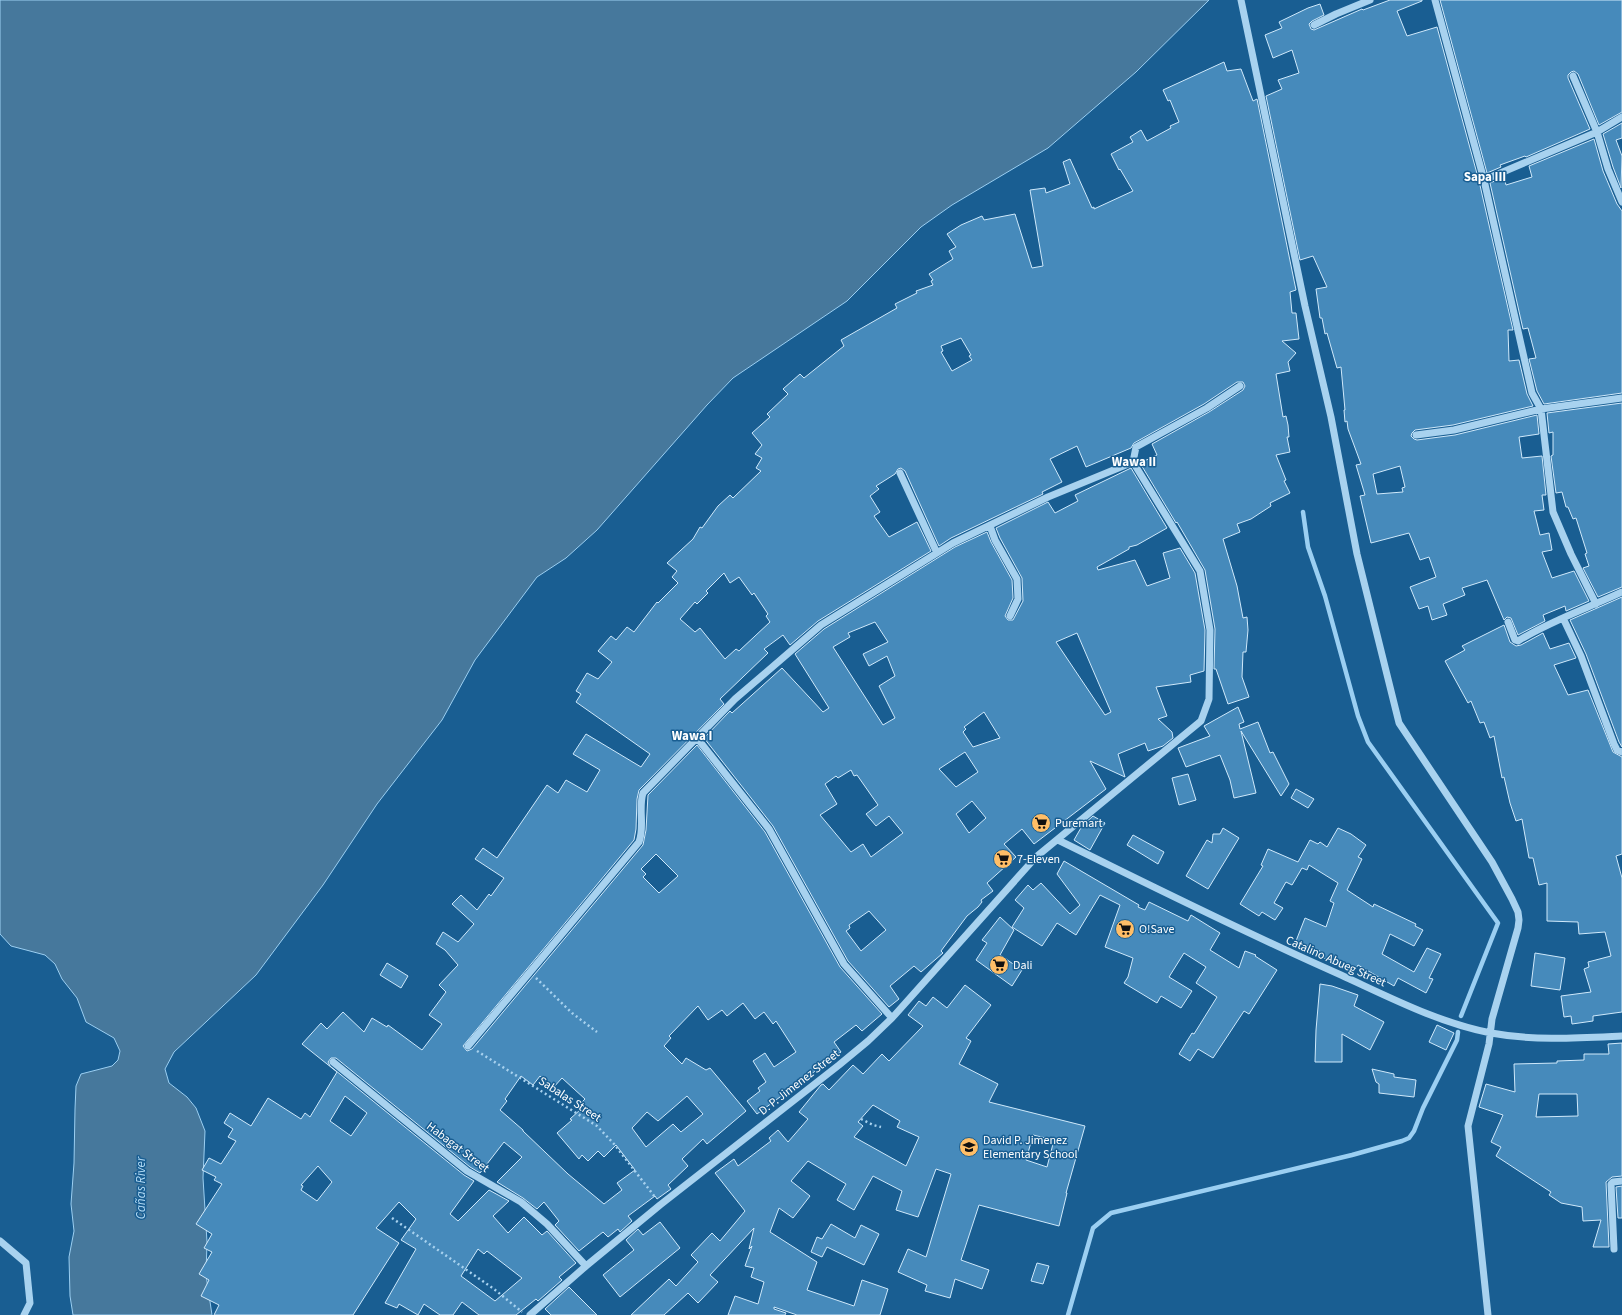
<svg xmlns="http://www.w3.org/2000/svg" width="1622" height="1315" font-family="'Source Sans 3',sans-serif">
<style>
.water{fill:#46789c;stroke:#9bcff2}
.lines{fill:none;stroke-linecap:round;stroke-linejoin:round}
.stream{stroke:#9bcff2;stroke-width:4.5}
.building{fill:#468abb;stroke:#cfe9fb;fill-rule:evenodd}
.path{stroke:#a8d2ef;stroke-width:2.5;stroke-dasharray:2 3;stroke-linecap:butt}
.minor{stroke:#a8d2ef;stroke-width:7}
.labels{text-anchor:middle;stroke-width:3;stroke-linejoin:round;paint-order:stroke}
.poi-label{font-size:12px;fill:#fff;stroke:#195e92;text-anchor:start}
.street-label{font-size:12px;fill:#fff;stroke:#195e92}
.neighbourhood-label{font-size:13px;font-weight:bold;fill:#fff;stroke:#195e92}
.water-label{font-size:13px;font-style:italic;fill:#b4dcf6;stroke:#195e92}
</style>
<rect width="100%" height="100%" fill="#195e92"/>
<path class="water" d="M0,0H1209L1136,72L1048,148L952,205L921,227L847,301L733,378L707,405L597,530L566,558L537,577L475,660L442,720L377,804L323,885L256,975L174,1052L165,1069L169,1083L187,1097L196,1108L205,1131L203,1178L207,1242L206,1275L212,1315H73L70,1296L69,1257L74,1231L71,1204L74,1163L75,1109L76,1086L81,1074L112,1066L118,1060L120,1051L114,1038L86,1022L77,998L62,979L55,964L45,955L11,946L0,934Z"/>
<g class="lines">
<path class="stream" d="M1303,512L1308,547L1325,596L1358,716L1368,742L1498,923L1461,1016
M1068,1315L1093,1228L1111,1213L1352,1155L1402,1141L1409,1138L1414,1131L1423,1108L1457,1040L1458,1032"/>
</g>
<path class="building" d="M1390,0H1422V1L1397,11L1407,36L1437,27L1479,181L1513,330H1508L1509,361L1519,360L1527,394L1533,406L1453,425L1415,430L1412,433L1411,436L1414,439L1417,440L1455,435L1537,415L1539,434L1519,437L1522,458L1542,456L1546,495H1542L1544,510L1534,511L1540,535L1549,533L1552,550L1542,552L1552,578L1574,571L1589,601L1566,611L1565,606L1543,615L1545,621L1518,635L1511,618L1507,617L1504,620L1487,580L1462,588L1465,595L1443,604L1447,615L1432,620L1428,606L1419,609L1410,587L1436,577L1429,557L1420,560L1409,533L1371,543L1360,496L1365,495L1356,465L1361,464L1348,429L1347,421L1345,422L1344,410H1345L1341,367L1337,368L1327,333L1325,334L1322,318H1320L1316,289L1327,287L1313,256L1300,260L1266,96L1282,89L1278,80L1299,73L1292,50L1273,58L1265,35L1282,28L1279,22L1308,8L1320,4L1324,15L1312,21L1309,24L1311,29L1314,30L1362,9L1363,10ZM1400,466L1405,487L1402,488L1403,492L1377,494L1373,474Z
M1440,0H1622V112L1599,125L1578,74L1574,71L1571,72L1568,75V78L1590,129L1526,157L1525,156L1500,165L1501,167L1487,173Z
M1224,62L1227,71L1241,69L1253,101L1257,99L1296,290L1290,292L1292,313H1296L1299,339L1282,341L1296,353L1288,362L1290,371L1276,374L1283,417L1286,416L1288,425L1289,437H1287L1290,452L1276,455L1286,480L1284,481L1290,493L1270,503L1271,506L1251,519L1237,524L1240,532L1223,539L1237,586L1243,618L1247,617L1248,630L1246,652H1243L1242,677L1249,697L1228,704L1216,669H1214L1215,629L1205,570L1177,522L1176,523L1140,463L1157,455L1152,444L1209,412L1243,390L1245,386L1243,382H1237L1204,404L1134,443L1131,448L1086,467L1077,446L1050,459L1062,482L1042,492L1043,494L951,538L939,546L905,471L901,468L898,469L895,474L876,486L879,489L870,496L880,512L874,516L889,537L917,522L931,551L818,621L790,645L783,635L764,649L768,653L720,699L724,704L639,790L637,799L636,829L634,840L463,1046L467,1051L472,1049L643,845L646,830L648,795L697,745L765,832L840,967L882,1014L862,1031L856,1025L834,1042L841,1052L757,1114L747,1101L760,1091L758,1088L766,1082L753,1061L765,1053L774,1067L796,1052L776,1021L773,1024L764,1012L755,1019L743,1003L727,1016L722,1010L708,1020L698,1006L669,1036L671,1038L664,1046L682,1064L686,1058L706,1070L710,1068L746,1111L707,1144L703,1139L682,1159L688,1166L668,1185L671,1189L657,1199L655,1196L628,1216L632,1221L620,1232L618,1229L608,1237L603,1232L579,1251L555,1225L559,1221L544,1202L537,1209L523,1198L497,1182L522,1157L504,1142L480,1173L470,1167L336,1058H331L328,1062L330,1066L464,1175L474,1181L450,1214L458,1221L489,1190L509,1201L493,1216L508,1233L524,1217L542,1235L547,1231L576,1263L559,1277L562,1280L538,1301L536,1299L516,1315H479L462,1302L453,1315H440L424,1304L418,1315L399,1304L397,1308L385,1303L416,1249L401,1240L416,1219L399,1202L376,1228L399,1243L353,1315H214L219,1305L201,1296L209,1280L199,1274L212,1252L204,1248L212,1234L196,1224L222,1184L214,1180L216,1177L202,1170L209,1158L221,1164L236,1141L228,1137L233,1129L224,1123L230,1113L251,1126L268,1098L301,1119L305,1113L310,1117L337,1072L302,1044L321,1023L327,1029L343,1012L364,1032L372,1018L387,1027L388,1025L422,1050L442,1024L429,1015L446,992L439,985L458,965L445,950L436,944L443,932L458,942L474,924L452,904L461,895L477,910L489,894L491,896L504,878L475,859L483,848L497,858L547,785L558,793L566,780L587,792L600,770L573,754L586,734L641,767L650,754L576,702L581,694L576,691L587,673L598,679L612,662L598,651L611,636L616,640L627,627L634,632L657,602L658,603L678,583L672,577L677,571L667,563L693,539L700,527L702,528L718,506L730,495L733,498L761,471L756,468L762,458L755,454L762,445L752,433L770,417L767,414L788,394L783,389L800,374L804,378L844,346L841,340L897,308L895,304L917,293L916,291L933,285L931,281L933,280L929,274L953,259L949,251L956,247L947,234L961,225L982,216L984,220L1015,214L1032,268L1043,266L1030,190L1045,188L1046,193L1070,184L1063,162L1070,159L1092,208L1094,207V209L1133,191L1120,169L1119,170L1111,154L1133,142L1130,137L1141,130L1147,141L1171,128L1170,126L1179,122L1170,100L1168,101L1163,90ZM961,338L971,355L969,356L972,360L952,371L941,352L943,351L941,346ZM724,573L730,583L739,577L752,595L754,593L768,614L766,616L770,622L739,651L736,649L725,659L700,628L695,632L680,619L695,602L697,604L708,593L706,591ZM656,854L678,876L659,893L643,877L646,874L641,869ZM521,1076L533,1085L540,1076L553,1088L562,1078L585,1099L578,1106L581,1109L570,1119L572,1120L557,1133L579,1159L582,1155L588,1161L598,1151L604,1157L616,1145L635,1170L617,1183L622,1190L604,1204L568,1174L523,1131V1130L500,1110L507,1101L505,1099ZM345,1096L367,1113L351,1136L330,1121ZM687,1096L703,1114L681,1132L673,1124L646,1147L632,1128L647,1112L658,1121ZM318,1166L332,1182L317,1201L301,1190L303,1186L301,1185ZM478,1249L484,1254L487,1251L522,1278L495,1301L461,1276Z
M1622,123V138L1616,140L1622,156L1621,188L1613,167L1603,134Z
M1594,139L1603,171L1617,204L1622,211V393L1544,404L1537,391L1529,359L1536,358L1528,328L1523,329L1490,183L1504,177L1506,185L1532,177L1529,166Z
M1622,403V587L1598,597L1583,568L1589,566L1585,554L1587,553L1576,518L1573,519L1568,507H1566L1562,492L1556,493L1551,456L1553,455V432L1549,433L1547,413Z
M1131,468L1167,528L1137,545L1129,547V549L1097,567L1098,570L1135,560L1147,586L1170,578L1163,553L1180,548L1195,573L1205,630L1204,671L1190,675L1191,682L1156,687L1167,716L1158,719L1172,732L1173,738L1163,746L1148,751L1145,743L1118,754L1125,777L1090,761L1106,789L1034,844L1022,829L1004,844L1016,857L987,883L993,891L981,900L982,902L978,907L967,916L941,951L943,953L921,972L914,966L890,986L899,999L889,1007L848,961L773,826L704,738L730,711L732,713L782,668L823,712L829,708L795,654L824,629L955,547L987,532L991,542L1012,580L1013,598L1005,616L1008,620H1013L1023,601L1022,578L1000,538L996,528L1048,502L1055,513L1078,501L1075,495ZM875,622L888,642L863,654L869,666L887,656L895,676L879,686L895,718L883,725L833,647L850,637L848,633ZM1077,633L1111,712L1105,715L1056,642ZM984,712L1000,738L973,747L963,732L966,729L964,727ZM965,752L978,772L956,787L939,769ZM851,770L854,776L857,775L878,805L866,814L876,826L889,816L903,833L871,857L863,844L851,852L820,815L837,804L825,784L836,776L838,778ZM972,801L986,818L969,833L956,814ZM869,911L886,930L861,951L846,931L850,928L849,925Z
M1622,597V747L1619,742L1586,654L1570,620Z
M1504,625L1510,642L1516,646L1521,645L1543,633L1550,649L1569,643L1576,658L1554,665L1568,695L1588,690L1613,752L1622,757V854L1616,856L1622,878V1012L1593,1016V1021L1572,1024L1571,1016L1564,1017L1561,996L1591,992L1584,969L1589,967L1588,962L1611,956L1605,932L1579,934L1578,922L1547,921V883L1539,885L1533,858H1529L1522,819L1516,821L1510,803L1504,777L1502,778L1494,736L1490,738L1484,722L1480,723L1471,701L1468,703L1445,661L1465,650L1462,646Z
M1238,707L1244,722L1239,724L1240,729L1258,722L1270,753L1273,752L1289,784L1281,796L1241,731L1256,793L1234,798L1230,780L1220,755L1186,767L1178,748L1210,736L1204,726Z
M1188,774L1196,800L1179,805L1172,778Z
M1296,789L1314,799L1308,808L1291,798Z
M1093,816L1105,823L1090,850L1074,840L1082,826Z
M1223,828L1239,838L1208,889L1186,876L1207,840L1212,843L1213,834H1220Z
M1338,828L1351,834L1366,845L1358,857L1362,859L1347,890L1373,907L1374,904L1416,924L1415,926L1423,930L1414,946L1390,934L1382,954L1414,972L1427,948L1441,954L1429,978L1433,979L1426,993L1398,978L1394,986L1358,965L1354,971L1341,964L1340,966L1318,955L1320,951L1296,941L1305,918L1326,927L1334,903L1330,901L1338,883L1309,865L1307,870L1302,868L1292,885L1286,882L1274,903L1283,908L1275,920L1262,912L1259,916L1240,904L1263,866L1261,865L1268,849L1298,862L1310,840L1318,844L1320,842L1327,847Z
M1133,835L1164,852L1158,864L1127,845Z
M1064,861L1139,905L1138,907L1145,910L1149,902L1188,921L1191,915L1220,933L1210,950L1239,968L1245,951L1256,955L1255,956L1277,970L1249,1014L1244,1011L1213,1058L1198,1049L1190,1061L1179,1054L1192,1033L1194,1034L1217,997L1196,983L1206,967L1184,953L1169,977L1192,991L1181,1008L1161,996L1157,1003L1124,983L1128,977L1133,958L1105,947L1120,905L1100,895L1076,935L1057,923L1042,946L1012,927L1024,908L1015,900L1028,885L1033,890L1041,883L1070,914L1080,905L1057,874Z
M1000,917L1014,930L1000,955L1022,970L1012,986L976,960L987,943L982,940Z
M1535,953L1565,958L1560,990L1531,986Z
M387,963L408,976L401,988L380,975Z
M1320,984L1332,986L1358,995L1354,1006L1384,1022L1370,1050L1342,1034V1062H1315L1316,1030Z
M965,985L991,1005L966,1038L971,1041L959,1064L998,1084L989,1102L1085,1126L1066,1193H1067L1059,1226L979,1205L961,1260L989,1270L982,1289L955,1279L950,1298L925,1291L927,1285L898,1272L908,1249L926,1257L951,1174L936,1169L918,1217L896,1210L902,1191L873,1176L854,1210L837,1200L846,1184L808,1161L791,1181L810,1196L793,1218L779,1208L770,1232L817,1262L807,1290L854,1306L862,1280L888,1289L880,1315H797L774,1307V1309L786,1313L785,1315H728L735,1296L758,1304L764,1282L751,1277L754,1268L745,1266L752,1246L749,1249L754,1228L710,1275L718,1282L698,1303L688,1293L664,1315H631L669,1279L676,1286L698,1262L691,1255L712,1233L720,1241L745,1211L715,1173L734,1159L738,1166L771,1141L769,1138L778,1130L788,1142L808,1119L799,1112L821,1085L823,1084L829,1090L853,1065L863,1074L882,1054L889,1061L923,1026L908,1015L919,1001L926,1006L933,997L947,1008ZM873,1105L900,1121L897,1127L919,1137L906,1166L854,1137L863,1126L858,1122ZM1033,1135L1054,1140L1047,1167L1026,1160Z
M1437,1025L1454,1033L1446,1050L1429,1042Z
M1622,1043V1176L1612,1177L1606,1182L1609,1247H1593L1601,1220L1583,1221L1582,1207L1561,1203L1549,1195L1551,1192L1496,1156L1501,1147L1491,1142L1503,1115L1479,1107L1486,1084L1515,1092L1514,1064L1557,1063V1061L1584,1060V1054H1609L1608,1044ZM1539,1094H1577L1578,1116L1536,1117Z
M1372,1069L1394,1074V1077L1416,1080L1414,1097L1379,1093V1084L1376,1082Z
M1622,1186V1218H1618L1616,1187Z
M660,1222L680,1248L620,1297L603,1275L634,1250L626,1240L638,1229L643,1235Z
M831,1224L855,1238L861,1225L879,1234L864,1265L827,1247L822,1257L811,1252L817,1237L822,1239Z
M1037,1263L1049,1266L1043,1284L1031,1281Z
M569,1287L597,1315H551L545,1309Z"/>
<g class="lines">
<path class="path" d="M536,978L572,1013L597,1032
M477,1051L597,1126L614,1144L655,1197
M861,1119L873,1125L881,1127
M392,1218L494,1289L522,1312"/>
<path class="minor" d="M1241,0L1305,306L1331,417L1357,554L1399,723L1492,862L1512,899L1518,912L1519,920L1518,928L1492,1019L1489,1044L1468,1126L1488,1315
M1435,0L1484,180L1532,393L1541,409L1553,512L1571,554L1596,604
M1314,25L1336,14L1370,0
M1573,76L1597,132L1608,169L1622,202
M1484,180L1597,132L1622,117
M1416,435L1454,430L1541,409L1622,398
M1133,462L1136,447L1207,408L1240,386
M900,473L937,553
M990,526L995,540L1017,579L1018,599L1010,616
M1563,618L1581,656L1614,744L1617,750L1622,752
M1508,622L1515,640L1518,641C1550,621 1588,608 1622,592
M697,738L769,829L844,964L892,1018
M1058,840C1152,886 1245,933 1341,975C1389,997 1439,1023 1491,1033C1534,1041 1579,1038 1622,1036
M468,1046L639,842C645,826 638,809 643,793L735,699L821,625L953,543L1048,497L1133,462L1200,571L1210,630L1209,699L1201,721L1036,857L892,1018L868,1041L839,1065L660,1205L586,1266L530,1315
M333,1062L467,1171L521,1202L547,1224L586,1266
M0,1241L26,1263L30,1303L24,1315
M1614,1249L1611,1184L1613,1182L1622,1181"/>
</g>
<defs>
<symbol id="supermarket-disc" viewBox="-11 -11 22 22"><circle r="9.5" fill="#ffbe67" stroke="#195e92"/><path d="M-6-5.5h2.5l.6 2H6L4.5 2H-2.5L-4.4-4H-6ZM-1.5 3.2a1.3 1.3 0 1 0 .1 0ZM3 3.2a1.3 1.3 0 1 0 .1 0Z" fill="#111"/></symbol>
<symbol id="school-disc" viewBox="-11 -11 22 22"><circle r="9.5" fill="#ffbe67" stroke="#195e92"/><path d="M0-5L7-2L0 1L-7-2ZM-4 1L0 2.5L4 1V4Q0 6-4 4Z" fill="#111"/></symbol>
</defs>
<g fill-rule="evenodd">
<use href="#supermarket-disc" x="1030" y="812" width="22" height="22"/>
<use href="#supermarket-disc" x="992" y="848" width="22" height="22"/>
<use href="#supermarket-disc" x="1114" y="918" width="22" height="22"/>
<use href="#supermarket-disc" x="988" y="954" width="22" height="22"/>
<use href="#school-disc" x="958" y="1136" width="22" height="22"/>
</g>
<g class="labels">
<g class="poi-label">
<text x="1055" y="827">Puremart</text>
<text x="1017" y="863">7-Eleven</text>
<text x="1139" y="933">O!Save</text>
<text x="1013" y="969">Dali</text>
<text x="983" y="1144">David P. Jimenez<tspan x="983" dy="14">Elementary School</tspan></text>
</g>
<g class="street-label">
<text transform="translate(1336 961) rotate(24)" y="4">Catalino Abueg Street</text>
<text transform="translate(799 1082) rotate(-38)" y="4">D. P. Jimenez Street</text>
<text transform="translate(570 1099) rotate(33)" y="4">Sabalas Street</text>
<text transform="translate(458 1147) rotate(37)" y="4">Habagat Street</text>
</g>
<g class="neighbourhood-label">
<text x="1485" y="181">Sapa III</text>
<text x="1134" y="466">Wawa II</text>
<text x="692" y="740">Wawa I</text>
</g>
<g class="water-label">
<text transform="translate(140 1188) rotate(-90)" y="5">Cañas River</text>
</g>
</g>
</svg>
